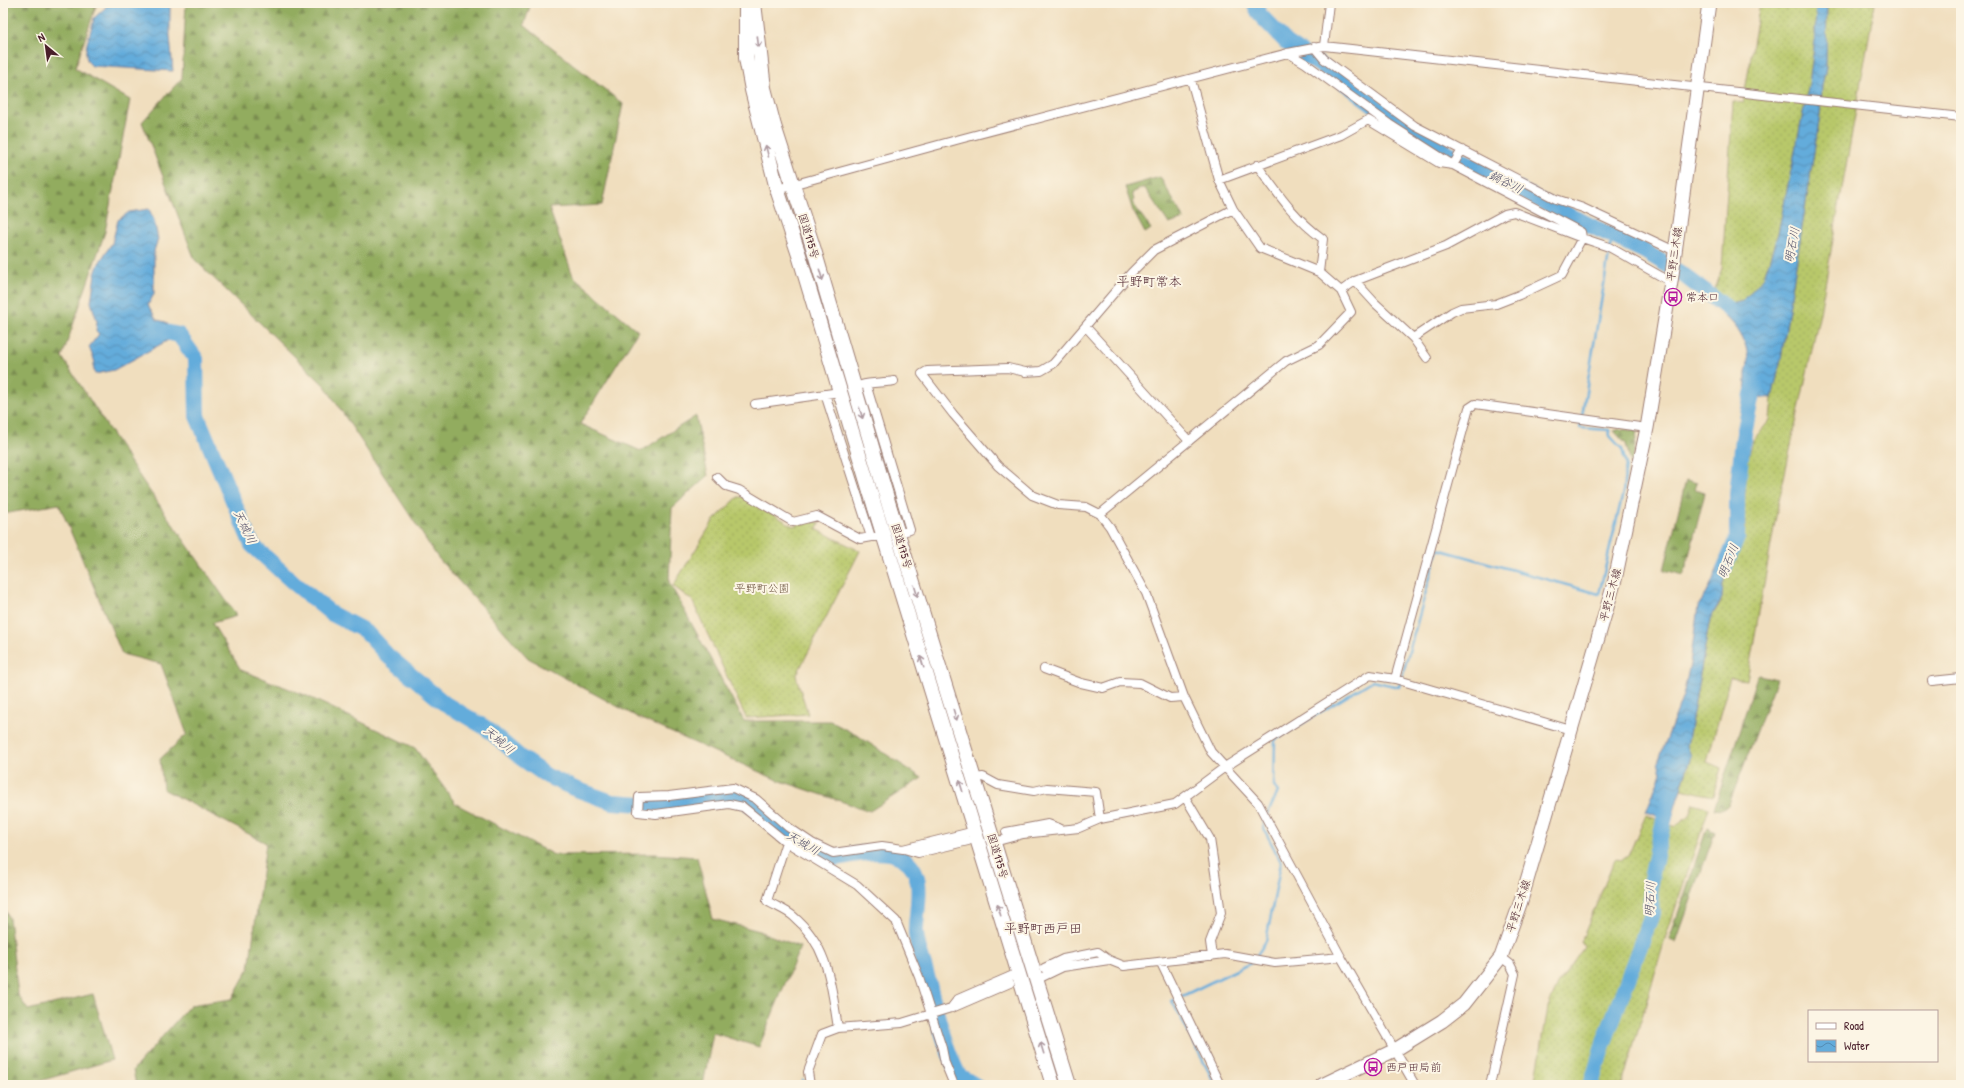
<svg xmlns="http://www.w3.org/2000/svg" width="1964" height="1088" font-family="'Patrick Hand','Klee One',sans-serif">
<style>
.grass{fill:url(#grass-dots);stroke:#81744b}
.forest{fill:url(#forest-firs);stroke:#6e6645}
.water{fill:url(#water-waves);stroke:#576683}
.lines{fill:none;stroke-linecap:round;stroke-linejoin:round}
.stream{stroke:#64acdb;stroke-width:2.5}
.river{stroke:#64acdb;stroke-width:16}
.minor-casing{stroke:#9d7e74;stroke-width:10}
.primary-casing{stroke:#9d7e74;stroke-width:15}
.trunk-casing{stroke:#9d7e74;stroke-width:16}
.minor{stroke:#fff;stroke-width:8}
.primary{stroke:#fff;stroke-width:13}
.trunk{stroke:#fff;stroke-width:14}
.oneway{stroke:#ae9aa0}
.labels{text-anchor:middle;stroke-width:4;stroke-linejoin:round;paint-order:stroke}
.street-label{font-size:11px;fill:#4a1f2b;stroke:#fcf5e5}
.poi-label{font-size:11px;fill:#4a1f2b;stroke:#fcf5e5;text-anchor:start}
.park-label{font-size:11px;fill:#6b523e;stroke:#fcf5e5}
.water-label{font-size:12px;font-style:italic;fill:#535069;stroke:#fcf5e5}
.quarter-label{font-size:13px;fill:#4a1f2b;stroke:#fcf5e5}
</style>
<defs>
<pattern id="grass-dots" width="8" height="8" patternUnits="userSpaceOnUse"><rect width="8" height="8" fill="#b8c86b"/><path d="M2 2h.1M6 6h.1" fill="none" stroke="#a0ab5d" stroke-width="1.8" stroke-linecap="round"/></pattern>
<pattern id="forest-firs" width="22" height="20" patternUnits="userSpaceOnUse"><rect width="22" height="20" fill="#92ac5f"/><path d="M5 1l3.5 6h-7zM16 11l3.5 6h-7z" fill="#798b4f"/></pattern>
<pattern id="water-waves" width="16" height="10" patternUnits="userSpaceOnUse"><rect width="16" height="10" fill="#64acdb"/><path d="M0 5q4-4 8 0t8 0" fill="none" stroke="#548bb2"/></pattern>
</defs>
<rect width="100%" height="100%" fill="#fcf5e5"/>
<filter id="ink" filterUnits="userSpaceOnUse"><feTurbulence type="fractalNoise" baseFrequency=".025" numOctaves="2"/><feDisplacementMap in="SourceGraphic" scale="8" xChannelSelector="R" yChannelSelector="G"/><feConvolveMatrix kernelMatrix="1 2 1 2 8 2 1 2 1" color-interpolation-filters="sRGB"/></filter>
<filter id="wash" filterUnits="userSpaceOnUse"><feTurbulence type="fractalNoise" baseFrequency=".012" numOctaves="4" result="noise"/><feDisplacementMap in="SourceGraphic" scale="16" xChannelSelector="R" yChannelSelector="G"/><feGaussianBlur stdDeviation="0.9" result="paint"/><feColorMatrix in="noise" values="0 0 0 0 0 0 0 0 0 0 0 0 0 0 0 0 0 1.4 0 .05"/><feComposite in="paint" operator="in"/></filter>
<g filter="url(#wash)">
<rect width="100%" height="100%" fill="#f0debe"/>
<path class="grass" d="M1760,3H1816L1815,40L1809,84L1778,233L1764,277L1743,301L1731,304L1714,292L1722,268L1733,101L1743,103Z
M1827,3H1875L1820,313L1778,505L1747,680L1730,678L1707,762L1721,768L1713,796L1681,789L1691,756L1687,746L1710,619L1719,605L1722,598L1723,583L1732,563L1735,547L1745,529L1744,508L1747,462L1753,440L1770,420L1772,398L1781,359L1820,115L1822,86L1826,67Z
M738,497H744L793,526L814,521L820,523L816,529L860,551L796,676L808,714L746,718L692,600L673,586L714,520Z
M1693,803L1709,808L1666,936L1622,1085H1535L1548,1007L1558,984L1584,947L1581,942L1615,859L1622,860L1628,856L1646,815L1675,827L1689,816Z"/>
<path class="forest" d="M3,3H97L75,68L130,100L105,232L62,357L142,480L237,616L212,623L241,670L305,695L415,748L456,804L554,855L654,854L697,857L713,919L756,930L800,947L759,1047L713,1033L703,1085H136L133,1070L190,1005L232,999L249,968L266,843L163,789L160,759L187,734L161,664L122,654L59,504L3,514Z
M186,3H531L524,25L623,104L602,205L549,208L573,276L638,331L580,424L641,451L696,416L708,476L672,508L669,582L744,721H830L860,737L922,778L870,811L775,779L639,718L528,658L438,558L325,386L195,260L142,122L182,78Z
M1160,177L1184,219L1169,224L1144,187L1132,193L1134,200L1132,202L1151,229L1145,233L1133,211L1125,187Z
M1621,429L1637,431L1632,467L1626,444L1614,431Z
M1686,480L1697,483L1695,490L1705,493L1684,575L1664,570Z
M1759,675L1777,679L1729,804L1722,810L1714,809L1757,677Z
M1707,828L1715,832L1676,942L1669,940Z
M3,905L9,918L18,995L28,1010L93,994L112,1060L26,1085H3Z"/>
<path class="water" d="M107,3H170V36L173,71L92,66C78,55 92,33 94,18L105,8Z
M1816,3H1827L1826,67L1822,86L1820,115L1781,359L1772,398L1760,397L1753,402L1747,403L1745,401C1745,393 1746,385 1746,377C1745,372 1748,367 1748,362C1748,333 1727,317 1708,300L1714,292L1731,304L1743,301L1764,277L1778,233L1809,84L1815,40Z
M149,209L154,220L158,239L154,251V294L148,305L157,320L166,322L171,330L182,329L183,332L114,370L95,374L93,366L95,362L89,347L99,334L96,331L97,321L91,302L95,274L99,263L112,243L118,220L129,212Z
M1728,545L1735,547L1732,563L1723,583L1722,598L1710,619L1687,746L1691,756L1671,821L1646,812L1661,773L1658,762L1683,696L1690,664L1698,606L1707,593Z"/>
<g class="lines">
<path class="stream" d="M1267,815L1278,792L1274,786L1275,740L1372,681L1399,687L1438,549L1599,594L1623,493L1626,464L1622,449L1610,436L1609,430L1580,428L1612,236
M1256,957L1266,941L1281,862L1264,829V819
M803,1080L804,1085
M1208,1085L1214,1082L1172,1001L1253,962"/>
<path class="river" d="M1254,3L1260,15L1287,43L1329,71L1393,119L1449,153L1556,209L1644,251L1682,274L1727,308
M156,330L179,335L196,359L197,416L252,545L293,582L332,614L365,631L388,656L444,703L486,728L521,758L547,776L573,788L612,802L643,804L675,803L731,795L746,801L787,834L833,859C854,855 885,846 904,859C928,874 915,911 916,933C917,946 922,960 926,972C935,1007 943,1044 959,1076L975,1085
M1725,567L1737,538V494L1743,439L1752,394L1756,383
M1591,1085L1602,1048L1652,914L1650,883L1669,797"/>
</g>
</g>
<g filter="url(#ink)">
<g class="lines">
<defs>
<path id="minor" d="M1324,46L1329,3
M1314,47L1324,59L1415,126L1556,199L1583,208L1675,251
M1288,53L1305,63L1389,124L1453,165L1581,232L1582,238L1562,275L1519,295L1496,304L1461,308L1452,312L1413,338
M1257,165C1279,195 1293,217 1323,239L1319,272
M1219,180L1341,135L1368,120L1439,163L1453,165L1462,150
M777,189L960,139L1288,53L1324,46L1961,117
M1233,209L1154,250L1131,273L1053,364L1041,371L1025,372L1008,368L927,371L922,374L953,414L998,466L1032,495L1058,505L1086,507L1100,514L1110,527L1146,593L1184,697L1211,752L1258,803L1341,957L1415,1085
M1355,281L1375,303L1413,338L1427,358
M1341,291L1355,281L1446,246L1505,214L1514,212L1582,238L1609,247L1671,282
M1086,327L1189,441
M866,384L910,530L898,533
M861,385C872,382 883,383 894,381
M825,394L871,537H876
M755,404L840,392
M717,477L726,486L739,490L793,522L817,516L860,539L871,537
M1100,514L1286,361L1319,345L1351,312L1341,291L1319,272L1260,248L1233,209L1219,180L1191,80
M1044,669L1081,683L1103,688L1120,682L1140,683L1170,698L1184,697
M1395,679L1469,408L1475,404L1647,428
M1932,681L1961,678
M975,778L983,777L998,785L1034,791L1047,788L1096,792L1100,819
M1185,797L1210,839L1221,913L1210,942L1212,956
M1006,832L1048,824L1059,828
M786,842L767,901C775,906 786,910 793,916C829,946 831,985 838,1028
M994,842L1023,834L1079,828L1100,819L1175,804L1225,767L1370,675L1395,679L1571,730
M904,849L918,853L968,841
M1161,963L1220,1085
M1044,968L1063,959L1098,952L1109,960
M1036,980L1063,967L1109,960L1124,966L1225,954L1275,963L1341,957
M952,1008L1010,983
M810,1085L808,1072L822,1034L838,1028L902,1023L951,1008L958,999L1018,973
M954,1085L945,1063L942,1048L919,977L896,921L857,885L786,842L743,807L729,804L656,814L638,812L639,797L669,796L733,788L756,799L788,827L812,843L833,853L882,846L903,849L975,831
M1490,1085L1515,974L1510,964L1501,957"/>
<path id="primary" d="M1322,1085L1395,1050L1442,1021L1464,1004L1501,957L1521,901L1615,580L1647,428L1671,282L1709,3"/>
<path id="trunk" d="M754,3L764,88L774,126L814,250L889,505L1069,1085
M746,5V58L752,90L777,189L799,255L875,508L1053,1085"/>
</defs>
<use href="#minor" class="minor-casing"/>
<use href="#primary" class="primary-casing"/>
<use href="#trunk" class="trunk-casing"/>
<use href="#minor" class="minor"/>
<use href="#primary" class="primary"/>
<use href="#trunk" class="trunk"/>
</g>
<defs><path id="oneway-shaft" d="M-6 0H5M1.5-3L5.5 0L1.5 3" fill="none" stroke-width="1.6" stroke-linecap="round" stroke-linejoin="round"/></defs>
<g class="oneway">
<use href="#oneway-shaft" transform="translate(758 42) rotate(83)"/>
<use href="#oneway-shaft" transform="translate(767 151) rotate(-104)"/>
<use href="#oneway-shaft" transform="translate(821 275) rotate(74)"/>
<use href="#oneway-shaft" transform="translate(861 413) rotate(73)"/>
<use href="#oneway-shaft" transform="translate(916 591) rotate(73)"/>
<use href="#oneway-shaft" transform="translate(922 662) rotate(-107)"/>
<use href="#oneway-shaft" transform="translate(955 715) rotate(73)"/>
<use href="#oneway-shaft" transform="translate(961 786) rotate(-107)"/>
<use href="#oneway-shaft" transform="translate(999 910) rotate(-107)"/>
<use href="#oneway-shaft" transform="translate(1042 1048) rotate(-107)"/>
</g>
</g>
<defs>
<symbol id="bus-ring" viewBox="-11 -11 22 22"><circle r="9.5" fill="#fcf5e5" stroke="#b5179e" stroke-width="1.5"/><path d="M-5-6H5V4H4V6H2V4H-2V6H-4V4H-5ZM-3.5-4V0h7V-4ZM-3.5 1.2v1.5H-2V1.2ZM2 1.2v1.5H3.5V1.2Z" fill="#b5179e"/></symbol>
</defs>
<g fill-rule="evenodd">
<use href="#bus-ring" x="1663" y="287" width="20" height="20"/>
<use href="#bus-ring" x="1363" y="1057" width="20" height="20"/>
</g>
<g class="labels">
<g class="street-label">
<text transform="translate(809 236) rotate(73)" y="4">国道175号</text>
<text transform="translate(1674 254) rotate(-82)" y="4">平野三木線</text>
<text transform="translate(902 546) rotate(73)" y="4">国道175号</text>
<text transform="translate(1610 595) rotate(-75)" y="4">平野三木線</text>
<text transform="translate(998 856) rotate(73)" y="4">国道175号</text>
<text transform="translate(1518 906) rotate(-72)" y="4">平野三木線</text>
</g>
<g class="poi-label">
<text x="1686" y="301">常本口</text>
<text x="1386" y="1071">西戸田局前</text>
</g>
<g class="park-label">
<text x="762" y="592">平野町公園</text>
</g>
<g class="water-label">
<text transform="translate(1506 182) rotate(27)" y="4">鍋谷川</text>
<text transform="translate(1792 245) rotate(-79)" y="4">明石川</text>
<text transform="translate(245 527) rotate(64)" y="4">天城川</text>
<text transform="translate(1728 561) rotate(-68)" y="4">明石川</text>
<text transform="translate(499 740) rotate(40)" y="4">天城川</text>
<text transform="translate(803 843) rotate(30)" y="4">天城川</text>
<text transform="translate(1650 899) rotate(-87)" y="4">明石川</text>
</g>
<g class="quarter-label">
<text x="1149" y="286">平野町常本</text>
<text x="1043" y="933">平野町西戸田</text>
</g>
</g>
<rect width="1964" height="1088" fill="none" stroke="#fcf5e5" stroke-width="16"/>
<rect x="1808" y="1010" width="130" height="52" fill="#fcf5e5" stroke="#b59f9b"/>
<rect x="1816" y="1023" width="20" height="6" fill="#ffffff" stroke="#b59f9b"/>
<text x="1844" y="1030" font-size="12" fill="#4a1f2b">Road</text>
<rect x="1816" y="1040" width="20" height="12" fill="url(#water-waves)" stroke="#b59f9b"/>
<text x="1844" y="1050" font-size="12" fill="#4a1f2b">Water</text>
<g transform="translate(46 46) rotate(331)" stroke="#fcf5e5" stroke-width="3" paint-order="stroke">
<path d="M0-3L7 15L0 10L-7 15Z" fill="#4a1f2b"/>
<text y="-6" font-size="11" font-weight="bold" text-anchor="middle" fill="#4a1f2b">N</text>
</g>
</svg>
